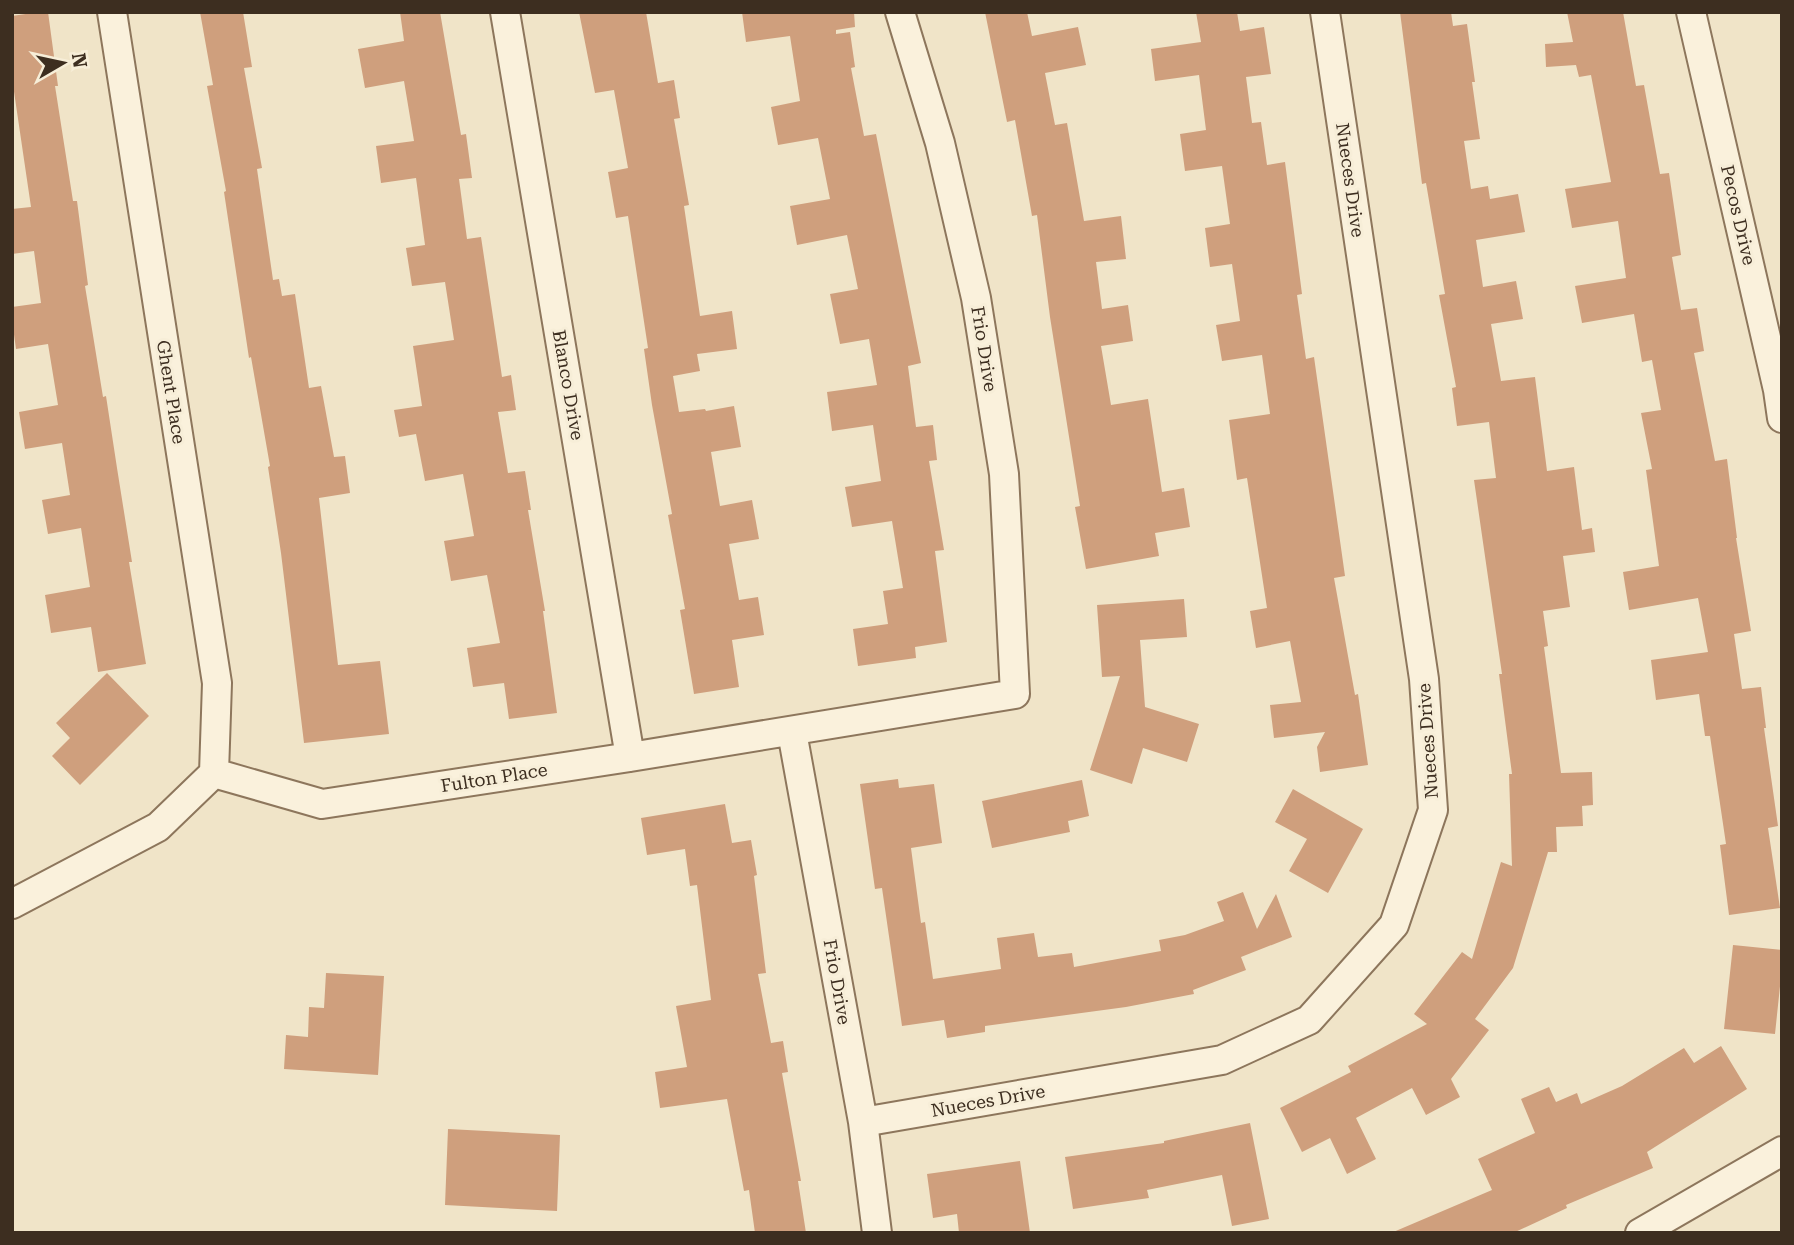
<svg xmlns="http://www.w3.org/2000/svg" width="1794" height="1245" font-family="'Roboto Serif',serif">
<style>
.building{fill:#cf9f7d}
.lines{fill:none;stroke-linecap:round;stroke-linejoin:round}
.street-casing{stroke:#8d765c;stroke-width:32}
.street{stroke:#faf1dc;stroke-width:28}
.labels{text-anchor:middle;stroke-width:6;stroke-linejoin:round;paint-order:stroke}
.street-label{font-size:18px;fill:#3d2e20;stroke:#f7eed8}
</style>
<rect width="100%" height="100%" fill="#f0e4c8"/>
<path class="building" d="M39,12H48L58,86H55L73,201H77L88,285L85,286L103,397L106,396L117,468L132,562H129L146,664L98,672L91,627L51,633L45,595L90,587L81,528L48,534L42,500L70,495L62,443L25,449L19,412L58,405L48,344L16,349L12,320V307L41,303L34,251L12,254V209L31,207L12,78V16Z
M200,12H243L252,67L244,68L262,168L257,169L273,280L279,279L282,296L295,294L309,388L321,386L334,457L345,456L350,493L319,498L338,665L380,661L389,734L304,743L281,553L268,467L270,466L251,357L249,358L224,192L226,191L207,86L213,85Z
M400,12H440L461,135L466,134L472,178L459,179L467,239L481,237L502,377L511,375L516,410L498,412L508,473L525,471L531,510H528L545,611H543L557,713L509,719L504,683L473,687L467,648L500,643L487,575L451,581L444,541L474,536L463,474L425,481L416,434L399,437L394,410L422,406L413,346L454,340L445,282L412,286L406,248L425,245L416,178L381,183L376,146L414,141L404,81L365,88L358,49L404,41Z
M579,12H646L658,83L674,80L680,118L674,119L689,205L684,206L700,316L732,311L737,349L697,354L700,371L673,376L679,412L705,409L706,411L734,406L741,447L711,452L720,506L752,500L759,539L729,544L739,600L758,597L764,635L732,640L739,687L694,694L680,610L685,609L668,515L672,514L652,405L644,349L648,348L628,216L616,218L608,172L628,168L614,90L595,93Z
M742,12H854L855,27L836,30V34L850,32L855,67L851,68L864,136L876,134L921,363L908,366L916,427L933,425L937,460L929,461L944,550L935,551L947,642L915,647L916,658L858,666L853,629L888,624L883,591L903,588L892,521L852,527L845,487L881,481L873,425L832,431L827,392L877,385L869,339L840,344L830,294L858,289L847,235L797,245L790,206L830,199L818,138L778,145L771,107L800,101L790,36L746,42Z
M985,12H1027L1032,36L1078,27L1086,65L1045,73L1055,125L1067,123L1084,221L1121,216L1126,259L1096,262L1102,309L1128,305L1133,341L1101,346L1111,405L1148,399L1162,492L1184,488L1190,527L1155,533L1159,556L1086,569L1075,507L1080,506L1050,317L1037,215L1032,216L1015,120L1007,122Z
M1196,12H1237L1240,31L1264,27L1271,74L1246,77L1252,123L1261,122L1267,165L1285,162L1302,294L1297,295L1306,359L1314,357L1345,576L1334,578L1355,695L1358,694L1368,765L1320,772L1317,747L1325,732L1274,738L1270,705L1301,702L1290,641L1256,648L1250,611L1267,608L1247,478L1237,480L1229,420L1270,414L1262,355L1222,361L1216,325L1240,321L1232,264L1210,267L1205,228L1230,224L1222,166L1185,171L1180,134L1206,130L1199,75L1155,81L1151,49L1201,42Z
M1400,12H1451L1453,26L1467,24L1475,82H1472L1480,139L1464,141L1471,189L1488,186L1490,199L1518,194L1525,232L1476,240L1483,287L1516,281L1523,319L1491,324L1501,381L1535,377L1547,471L1574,467L1582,530L1592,528L1595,552L1563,556L1570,607L1543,611L1548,646L1544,647L1561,773L1592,772L1593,805L1582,806L1583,826L1556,827L1557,852H1548L1513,968L1475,1019L1489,1030L1451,1079L1460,1097L1426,1115L1412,1088L1356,1118L1376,1159L1347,1174L1330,1138L1302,1152L1280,1108L1351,1072L1348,1066L1427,1024L1414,1014L1462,952L1472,959L1501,862L1512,866L1509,774H1512L1499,674H1502L1474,480L1496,478L1489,422L1457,426L1452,388L1456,387L1439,295L1445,294L1426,183L1422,184Z
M1567,12H1623L1636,86L1644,85L1660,174L1669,173L1681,255L1672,257L1681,310L1697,308L1704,351L1694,353L1715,461L1727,459L1737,538H1736L1751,631L1734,634L1742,689L1761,687L1766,728H1764L1778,826L1768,828L1780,908L1729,915L1720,845L1726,844L1710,736H1705L1699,694L1656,700L1651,660L1708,652L1698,598L1629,610L1623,572L1659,566L1646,470L1652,469L1641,413L1661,410L1652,360L1642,362L1634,314L1582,323L1575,286L1626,278L1618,221L1572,228L1565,189L1611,182L1591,75L1579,77L1576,65L1546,67L1545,44L1573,42Z
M1184,599L1187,637L1140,640L1145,707L1199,724L1187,762L1143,748L1132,784L1090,770L1120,676L1102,677L1097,605Z
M107,673L149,716L80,785L52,756L70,738L56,723Z
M898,779L899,788L934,784L942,843L911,848L921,923L925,922L933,979L1001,969L997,938L1034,933L1038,957L1072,953L1074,967L1161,951L1159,940L1185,935L1224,921L1217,902L1243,892L1257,929L1276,894L1292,937L1241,957L1246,970L1193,990L1194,994L1126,1007L985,1026V1032L947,1038L944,1020L902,1026L882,888L875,889L860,784Z
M1082,780L1089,816L1068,821L1070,832L992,848L982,801Z
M1293,789L1363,829L1328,893L1289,871L1307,839L1275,822Z
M725,804L732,843L751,840L757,875L754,876L766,973L758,974L771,1043L783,1041L788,1072L782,1073L801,1181H798L806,1233H755L749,1190L744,1191L727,1099L660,1108L655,1072L687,1067L676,1006L711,1000L697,885L690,886L685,849L647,855L641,818Z
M1733,945L1782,950V967L1775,1034L1724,1029Z
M326,973L384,976L378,1075L284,1069L286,1035L308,1037L309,1007L324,1008Z
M1721,1046L1747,1089L1647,1152L1653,1168L1566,1205L1567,1208L1513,1233H1391L1492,1190L1478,1159L1535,1133L1521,1099L1549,1087L1556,1102L1577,1093L1581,1104L1622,1086L1684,1048L1694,1063Z
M1250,1123L1269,1219L1232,1226L1222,1175L1147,1190L1149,1198L1073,1209L1065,1157L1164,1143V1141Z
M448,1129L560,1135L557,1211L445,1205Z
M1020,1161L1030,1233H959L957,1214L933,1218L927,1174Z"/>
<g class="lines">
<defs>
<path id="street" d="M112,12L217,683L214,773
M505,12L630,757
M1691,12L1778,390L1782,418
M792,732L863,1122L877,1233
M12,904L158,827L214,773L322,804L630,757L1015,694L1004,474L976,298L940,143L900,12
M863,1122L1222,1060L1309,1020L1394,925L1433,810L1424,679L1325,12
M1640,1233L1782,1151"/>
</defs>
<use href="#street" class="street-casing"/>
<use href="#street" class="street"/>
</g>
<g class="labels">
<g class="street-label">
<text transform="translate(1350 180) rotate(82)" y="6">Nueces Drive</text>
<text transform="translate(1738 215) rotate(77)" y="6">Pecos Drive</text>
<text transform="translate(984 349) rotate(81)" y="6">Frio Drive</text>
<text transform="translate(568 385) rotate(80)" y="6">Blanco Drive</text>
<text transform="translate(171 392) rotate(81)" y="6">Ghent Place</text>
<text transform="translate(1428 741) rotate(-94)" y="6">Nueces Drive</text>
<text transform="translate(494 778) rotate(-9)" y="6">Fulton Place</text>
<text transform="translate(837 982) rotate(80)" y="6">Frio Drive</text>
<text transform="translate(988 1101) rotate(-10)" y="6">Nueces Drive</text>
</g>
</g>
<rect width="1794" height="1245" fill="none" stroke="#3d2e20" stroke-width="28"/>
<g transform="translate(63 63) rotate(81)" stroke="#f7eed8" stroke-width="5" paint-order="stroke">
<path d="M0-5L12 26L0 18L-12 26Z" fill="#3d2e20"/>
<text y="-10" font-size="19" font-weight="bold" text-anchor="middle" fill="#3d2e20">N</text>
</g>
</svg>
